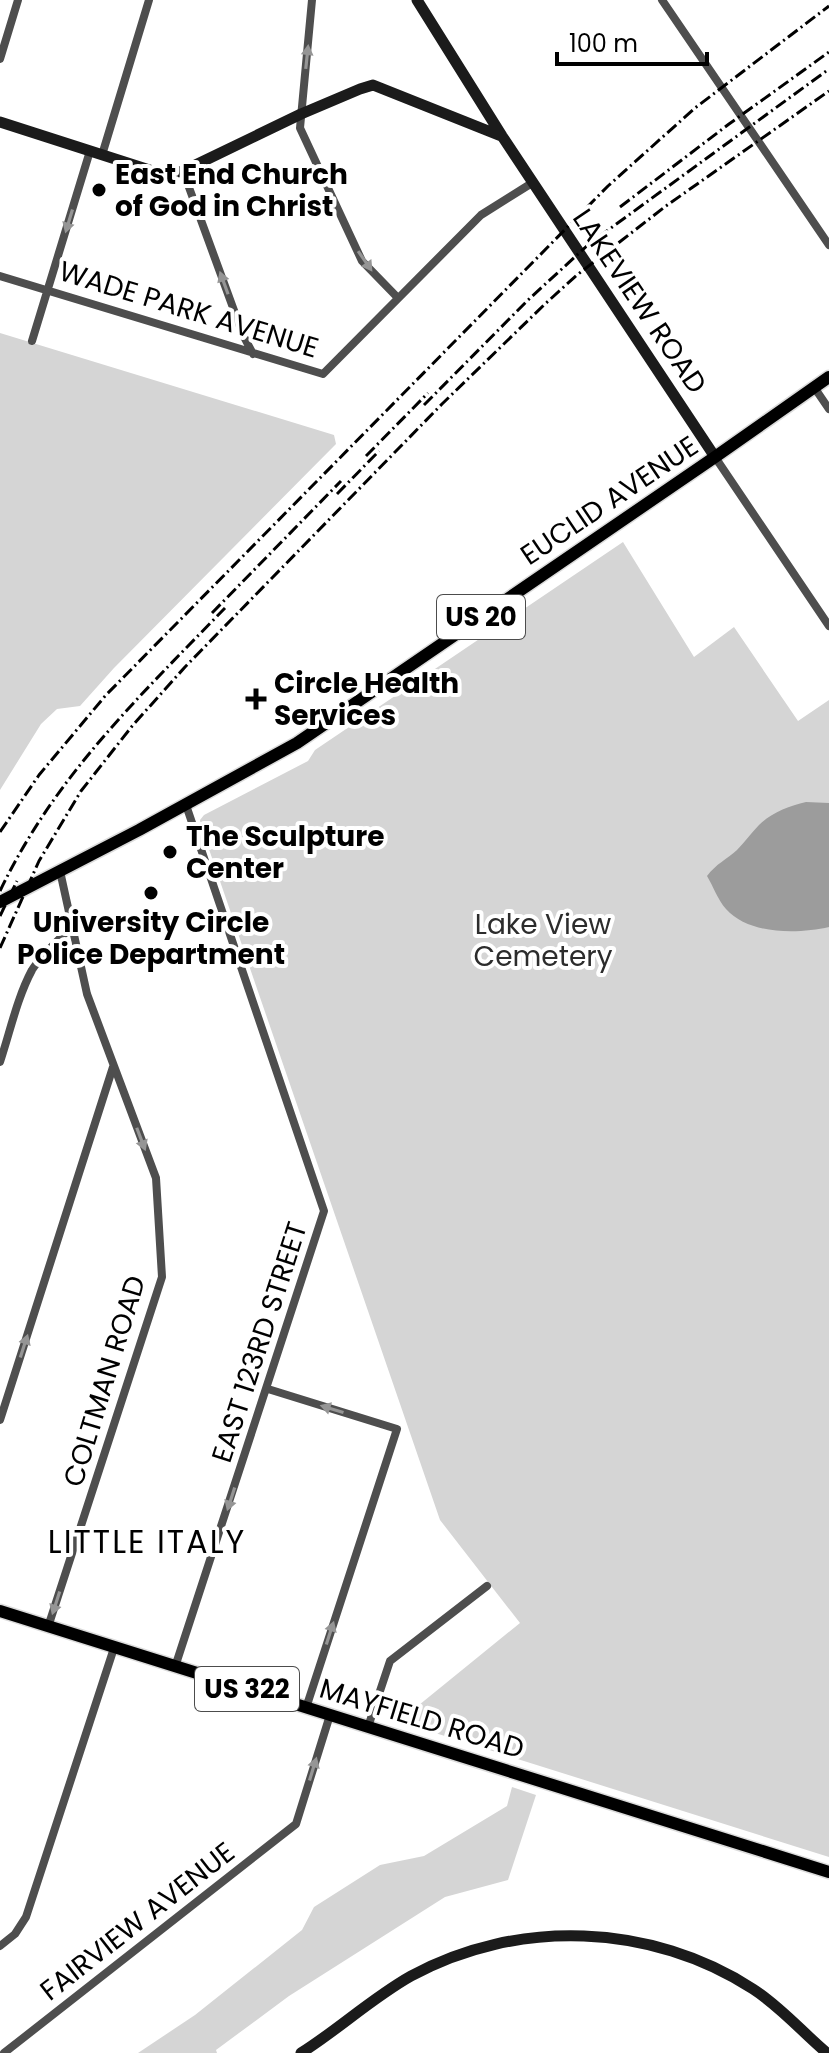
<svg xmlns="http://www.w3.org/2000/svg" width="829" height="2053" font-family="Poppins,sans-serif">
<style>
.green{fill:#d5d5d5}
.water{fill:#9c9c9c}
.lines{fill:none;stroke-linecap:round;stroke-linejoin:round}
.primary-casing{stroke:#dbdbdb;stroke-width:15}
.street{stroke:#4e4e4e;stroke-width:8}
.secondary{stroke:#1b1b1b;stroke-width:11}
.primary{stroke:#000;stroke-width:12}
.rail{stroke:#000;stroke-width:3;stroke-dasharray:12 4 2 4;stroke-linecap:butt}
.oneway{fill:#959595}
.poi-dot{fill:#000;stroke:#fff;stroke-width:3}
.labels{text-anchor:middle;stroke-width:8;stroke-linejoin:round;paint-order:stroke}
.shield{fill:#fff;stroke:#4c4c4c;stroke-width:2}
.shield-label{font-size:26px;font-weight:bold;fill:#000}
.poi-label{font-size:28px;font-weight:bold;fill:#000;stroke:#fff;text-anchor:start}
.street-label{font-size:28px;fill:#000;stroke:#fff}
.park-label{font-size:28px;fill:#2c2c2c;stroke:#fff}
.quarter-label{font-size:32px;letter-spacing:2px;fill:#000;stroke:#fff}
</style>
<rect width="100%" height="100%" fill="#fff"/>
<path class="green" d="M0,333L334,435L336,444L114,668L80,706L57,709L41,724L0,790Z
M623,542L694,657L734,627L798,721L829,700V1857L413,1726L419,1705L520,1623L440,1520L201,826L200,820L204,815L308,761L315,750Z
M512,1787L536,1795L508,1880L445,1897L289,1996L216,2050L217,2053H138L195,2015L302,1930L314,1907L380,1865L424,1856L507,1806Z"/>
<path class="water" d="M806,802L829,803V927C798,934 749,935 726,909C718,900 713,886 707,876C716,864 727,859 737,850C745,842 751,833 759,825C771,813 789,806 806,802Z"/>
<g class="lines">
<defs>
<path id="primary" d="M0,902L139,830L297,743L715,457L829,377
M0,1611L829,1872"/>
</defs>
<use href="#primary" class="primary-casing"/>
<path class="street" d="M312,0L300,128L362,261L398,298
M662,0L829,245
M0,59L18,0
M102,155L149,0
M183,171L243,335L253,354
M0,276L323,374L481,215L532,183
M32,341L90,151
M814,387L829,409
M715,457L829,626
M0,1062C10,1032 17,998 32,970C42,954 58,941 71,927
M268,1389L397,1429L306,1708
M0,1420L113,1067
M48,1627L162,1277L156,1178L87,994L60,871
M175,1667L324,1211L186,805
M368,1727L390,1661L487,1586
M0,1946L15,1934L26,1917L114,1648
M4,2053L296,1824L330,1715"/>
<path class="secondary" d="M417,0L502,136L715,457
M0,122L165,175L183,171L301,114L360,89L373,85L501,136
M301,2053C339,2029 372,1998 411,1976C517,1918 652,1923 753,1989C781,2007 802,2032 827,2053"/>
<use href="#primary" class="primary"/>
<path class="rail" d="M620,207L729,124L829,52
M424,405L528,300L589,244L829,69
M366,456L428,393
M337,494L379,451
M212,613L341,481
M0,832L39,775L106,695L608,186L695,108L829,6
M0,891C55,776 138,698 225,608
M0,916L17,881
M0,948L39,861L81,791L133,725L185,667L442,404L545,304L577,275L666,206L829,91"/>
</g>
<defs><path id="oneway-solid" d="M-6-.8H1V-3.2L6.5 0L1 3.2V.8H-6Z" transform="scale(2)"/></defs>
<g class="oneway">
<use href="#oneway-solid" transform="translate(307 57) rotate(-84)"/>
<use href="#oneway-solid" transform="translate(69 221) rotate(107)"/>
<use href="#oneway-solid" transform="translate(365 261) rotate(55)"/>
<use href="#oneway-solid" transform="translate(224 283) rotate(-110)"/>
<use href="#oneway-solid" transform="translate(141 1139) rotate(69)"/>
<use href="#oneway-solid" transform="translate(24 1346) rotate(-72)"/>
<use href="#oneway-solid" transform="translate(332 1409) rotate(-163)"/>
<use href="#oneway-solid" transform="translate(231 1499) rotate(108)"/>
<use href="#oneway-solid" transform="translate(56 1603) rotate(108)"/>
<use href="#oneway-solid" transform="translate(330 1633) rotate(-72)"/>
<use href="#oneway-solid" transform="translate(313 1769) rotate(-73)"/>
</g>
<g class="poi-dot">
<circle cx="99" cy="190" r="8"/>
<path d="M252 687h8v8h8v8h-8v8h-8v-8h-8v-8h8z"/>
<circle cx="170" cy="852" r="8"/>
<circle cx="151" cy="893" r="8"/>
</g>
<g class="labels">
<g class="shield">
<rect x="437" y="595" width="88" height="44" rx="6"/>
<rect x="195" y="1667" width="104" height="44" rx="6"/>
</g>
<g class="shield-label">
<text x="481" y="626">US 20</text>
<text x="247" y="1698">US 322</text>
</g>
<g class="poi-label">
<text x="115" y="184">East End Church<tspan x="115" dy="32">of God in Christ</tspan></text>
<text x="274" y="693">Circle Health<tspan x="274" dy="32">Services</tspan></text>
<text x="186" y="846">The Sculpture<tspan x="186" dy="32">Center</tspan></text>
<text x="151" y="932" text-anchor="middle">University Circle<tspan x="151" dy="32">Police Department</tspan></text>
</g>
<g class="street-label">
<text transform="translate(640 301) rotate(56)" y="10">LAKEVIEW ROAD</text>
<text transform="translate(189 309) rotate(17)" y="10">WADE PARK AVENUE</text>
<text transform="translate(609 500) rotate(-34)" y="10">EUCLID AVENUE</text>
<text transform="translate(259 1342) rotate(-72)" y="10">EAST 123RD STREET</text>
<text transform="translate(104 1381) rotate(-73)" y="10">COLTMAN ROAD</text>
<text transform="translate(422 1718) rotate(17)" y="10">MAYFIELD ROAD</text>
<text transform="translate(137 1921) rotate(-38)" y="10">FAIRVIEW AVENUE</text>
</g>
<g class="park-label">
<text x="543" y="934">Lake View<tspan x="543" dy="32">Cemetery</tspan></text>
</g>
<g class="quarter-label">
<text x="147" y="1553">LITTLE ITALY</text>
</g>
</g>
<path d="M557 52v12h150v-12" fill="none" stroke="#000000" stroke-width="4"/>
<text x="569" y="52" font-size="24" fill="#000000" stroke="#ffffff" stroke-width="6" paint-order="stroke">100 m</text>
</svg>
